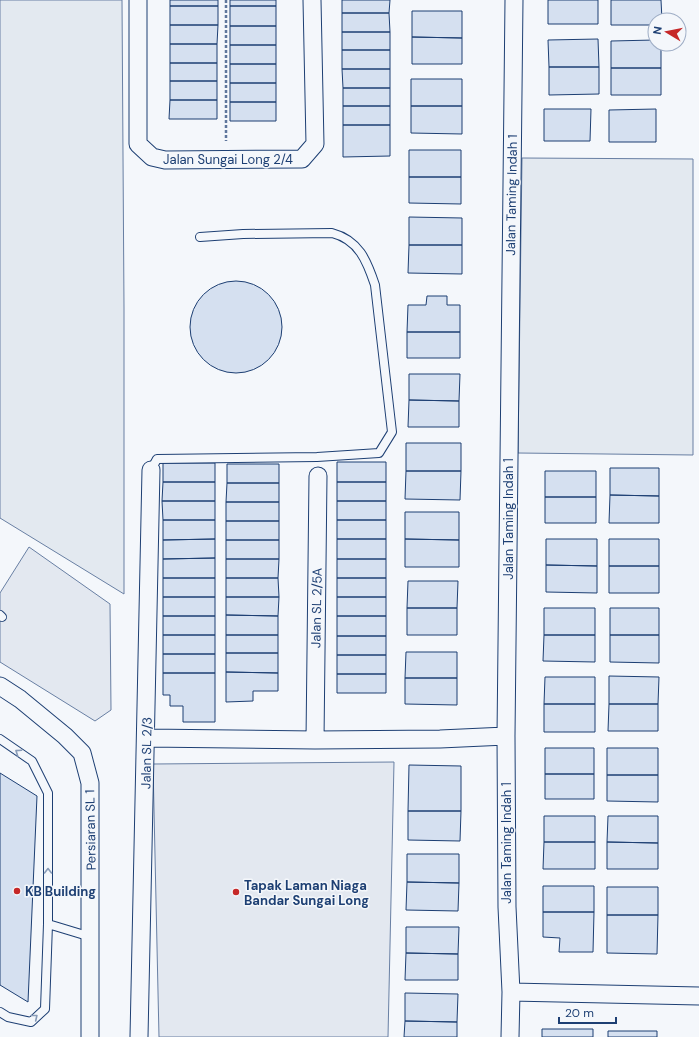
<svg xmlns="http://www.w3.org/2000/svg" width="699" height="1037" font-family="'DM Sans',sans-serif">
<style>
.green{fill:#e3e9f0;stroke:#687fa3}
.parking{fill:#e3e8f0;stroke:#687fa3}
.building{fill:#d5e0f0;stroke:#1d3f73}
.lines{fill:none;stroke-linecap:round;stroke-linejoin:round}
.service-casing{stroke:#1d3f73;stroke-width:10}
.minor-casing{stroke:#1d3f73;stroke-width:19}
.path{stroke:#5e769c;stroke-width:2.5;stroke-dasharray:3 2;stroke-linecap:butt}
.service{stroke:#f4f7fb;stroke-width:8}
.minor{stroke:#f4f7fb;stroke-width:17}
.oneway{stroke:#889bb7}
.poi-dot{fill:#c62828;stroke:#f4f7fb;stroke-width:1.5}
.labels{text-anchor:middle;stroke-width:3;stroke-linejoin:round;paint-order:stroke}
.street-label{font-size:13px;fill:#1d3f73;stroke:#f4f7fb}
.poi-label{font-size:13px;font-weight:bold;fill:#1d3f73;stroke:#f4f7fb;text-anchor:start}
</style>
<rect width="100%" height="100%" fill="#f4f7fb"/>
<path class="green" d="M0,0H122L124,308V594L0,518Z
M522,158L693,159V455L518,453Z"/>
<path class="parking" d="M29,547L110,604L111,710L95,721L0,662V593Z
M394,762L388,1037H159L153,764Z"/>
<path class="building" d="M170,0H218V6H170Z
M230,0H276V6H230Z
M342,0H390L389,13H342Z
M548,0H598V24H548Z
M611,0H661L662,20H655V25H611Z
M170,6H218V25H170Z
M230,6H276V26H230Z
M412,11H462V38L412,37Z
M342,13H389L390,32H342Z
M170,25H218L217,44H170Z
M230,26H276V45H230Z
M342,32H390V50H342Z
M412,37L462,38V64H412Z
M598,39L599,67H549L548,40Z
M655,40V44H661V68H611V41Z
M170,44H217V63H170Z
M230,45H276V64H230Z
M342,50H390V69H342Z
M170,63H217V81H170Z
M230,64H276V83H230Z
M549,67H599V94L549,95Z
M611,68H661V95H611Z
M342,69H390V88H343Z
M411,79H462V106H411Z
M170,81H217V100H170Z
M230,83H276V102H230Z
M343,88H390V106H343Z
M170,100H217V119H169Z
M230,102H276V121H230Z
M343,106H390V125H343Z
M411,106H462V134L411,133Z
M544,109H591L590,141H544Z
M656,109V142H609V110Z
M343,125H390V156L343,157Z
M409,150H461V177H409Z
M409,177H461V204L409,203Z
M409,217L462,218V245H409Z
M409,245H462V274L408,273Z
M190 327a46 46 0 1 1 92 0a46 46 0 1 1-92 0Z
M427,296H447V305H460V332H407L408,305H426Z
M407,332H460V358H407Z
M409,374H460L459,401L409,400Z
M409,400L459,401V427H408Z
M406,443H461V471H406Z
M337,462H386V482H337Z
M163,463H215V482H163Z
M227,464H279V483H227Z
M610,468H659V496L610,495Z
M406,471H461L460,500L405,499Z
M545,471H596V497H545Z
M163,482H215V501H162Z
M337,482H386V501H337Z
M227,483H279V502H226Z
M610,495L659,496V523H609Z
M545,497H596V523H545Z
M162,501H215V520H163Z
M337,501H386V520H337Z
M226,502H279V521H226Z
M405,512H459V540L405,539Z
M163,520H215V539L163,540Z
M337,520H386V539H337Z
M226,521H279V540H226Z
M215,539V558L163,559V540Z
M337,539H386V559H337Z
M405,539L459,540V567H405Z
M546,539H597V566L546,565Z
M609,539H659V566H609Z
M226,540H279V559H226Z
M215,558V578H163V559Z
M226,559H279L278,578H226Z
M337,559H386V578H337Z
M546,565L597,566V593L546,592Z
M609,566H659V593H609Z
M163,578H215V597H163Z
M226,578H278L279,597H226Z
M337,578H386V597H337Z
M408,581H458L457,608H407Z
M163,597H215V616H163Z
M226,597H279L278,616L226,615Z
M337,597H386V616H337Z
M407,608H457V635H407Z
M544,608H595V635H544Z
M610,608H659V635H610Z
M226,615L278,616V635H226Z
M163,616H215V635H163Z
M337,616H386V636H337Z
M163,635H215V654H163Z
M226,635H278V653H226Z
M544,635H595V662L543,661Z
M610,635H659V663L610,662Z
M337,636H386V655H337Z
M406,652H457V678H405Z
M226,653H278V673L226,672Z
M163,654H215V673H163Z
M337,655H386V674H337Z
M226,672L278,673V691H253V701L226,702Z
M163,673H215V722H183V706H170V695H163Z
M337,674H386V693H337Z
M609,676L659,677L658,704H609Z
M545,677H595V704H544Z
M405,678H457V705L405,704Z
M544,704H595V732H544Z
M609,704H658V731H608Z
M545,748H594V774H545Z
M607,748H658V775H607Z
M409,765L461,766V811H408Z
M0,773L37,796L28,1002L0,985Z
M545,774H594V799H545Z
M607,775H658V802L607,801Z
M408,811H461L460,841L408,840Z
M544,816H595V842H544Z
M608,816H658V843L607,842Z
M544,842H595V869H543Z
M607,842L658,843V869H607Z
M407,854H459V883L407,882Z
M407,882L459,883L458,911L406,910Z
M543,886H594V912H543Z
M607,887H658V915H607Z
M543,912H594L593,952H559L560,938L543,937Z
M607,915H658L657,954L607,953Z
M406,927H459L458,954L406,953Z
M406,953L458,954V980H405Z
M405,993L458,994L457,1022L405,1021Z
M405,1021L457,1022V1037H404Z
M542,1029H593V1037H542Z
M608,1031H657V1037H608Z"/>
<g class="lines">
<defs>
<path id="service" d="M151,470L157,459L317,457L379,453L392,432L375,285C367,261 359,240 332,233L243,234L200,237
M0,615L2,617
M0,739L32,761L48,793V924L45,1009L31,1022L8,1017L0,1012
M48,924L91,937"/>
<path id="minor" d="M138,0V144L152,157L165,160L302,159L315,144L312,0
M0,686L20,699L65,736L82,753L90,783V1037
M146,738L315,740L440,739L506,736
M315,740L318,476
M511,992L699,996
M139,1037L151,470
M510,1037L511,992L507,907L506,736L514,0"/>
</defs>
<use href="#service" class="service-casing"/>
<use href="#minor" class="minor-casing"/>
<path class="path" d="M226,0V141"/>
<use href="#service" class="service"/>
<use href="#minor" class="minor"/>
</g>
<defs><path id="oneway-chevron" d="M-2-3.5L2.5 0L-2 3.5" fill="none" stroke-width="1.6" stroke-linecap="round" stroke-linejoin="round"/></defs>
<g class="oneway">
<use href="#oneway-chevron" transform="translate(18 752) rotate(-146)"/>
<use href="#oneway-chevron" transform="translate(48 871) rotate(-90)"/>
<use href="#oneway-chevron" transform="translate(35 1017) rotate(-39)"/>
</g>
<g class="poi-dot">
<circle cx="17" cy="891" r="4"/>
<circle cx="236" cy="892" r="4"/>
</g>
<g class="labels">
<g class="street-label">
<text x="228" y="164">Jalan Sungai Long 2/4</text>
<text transform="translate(511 195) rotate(-89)" y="5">Jalan Taming Indah 1</text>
<text transform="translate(508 519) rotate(-90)" y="5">Jalan Taming Indah 1</text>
<text transform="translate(316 608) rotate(-89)" y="5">Jalan SL 2/5A</text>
<text transform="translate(146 753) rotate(-89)" y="5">Jalan SL 2/3</text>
<text transform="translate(90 830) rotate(-91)" y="5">Persiaran SL 1</text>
<text transform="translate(506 843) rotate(-90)" y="5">Jalan Taming Indah 1</text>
</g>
<g class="poi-label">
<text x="244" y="890">Tapak Laman Niaga<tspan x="244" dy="15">Bandar Sungai Long</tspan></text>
<text x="25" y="896">KB Building</text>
</g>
</g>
<g transform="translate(667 32) rotate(280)"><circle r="19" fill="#f4f7fb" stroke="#9eadc5"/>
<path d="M0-3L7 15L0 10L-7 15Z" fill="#c62828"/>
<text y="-6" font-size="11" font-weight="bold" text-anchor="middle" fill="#1d3f73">N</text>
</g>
<path d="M559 1017v6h57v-6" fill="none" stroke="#1d3f73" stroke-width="2"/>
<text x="565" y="1017" font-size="12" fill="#1d3f73" stroke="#f4f7fb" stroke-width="3" paint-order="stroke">20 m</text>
</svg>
